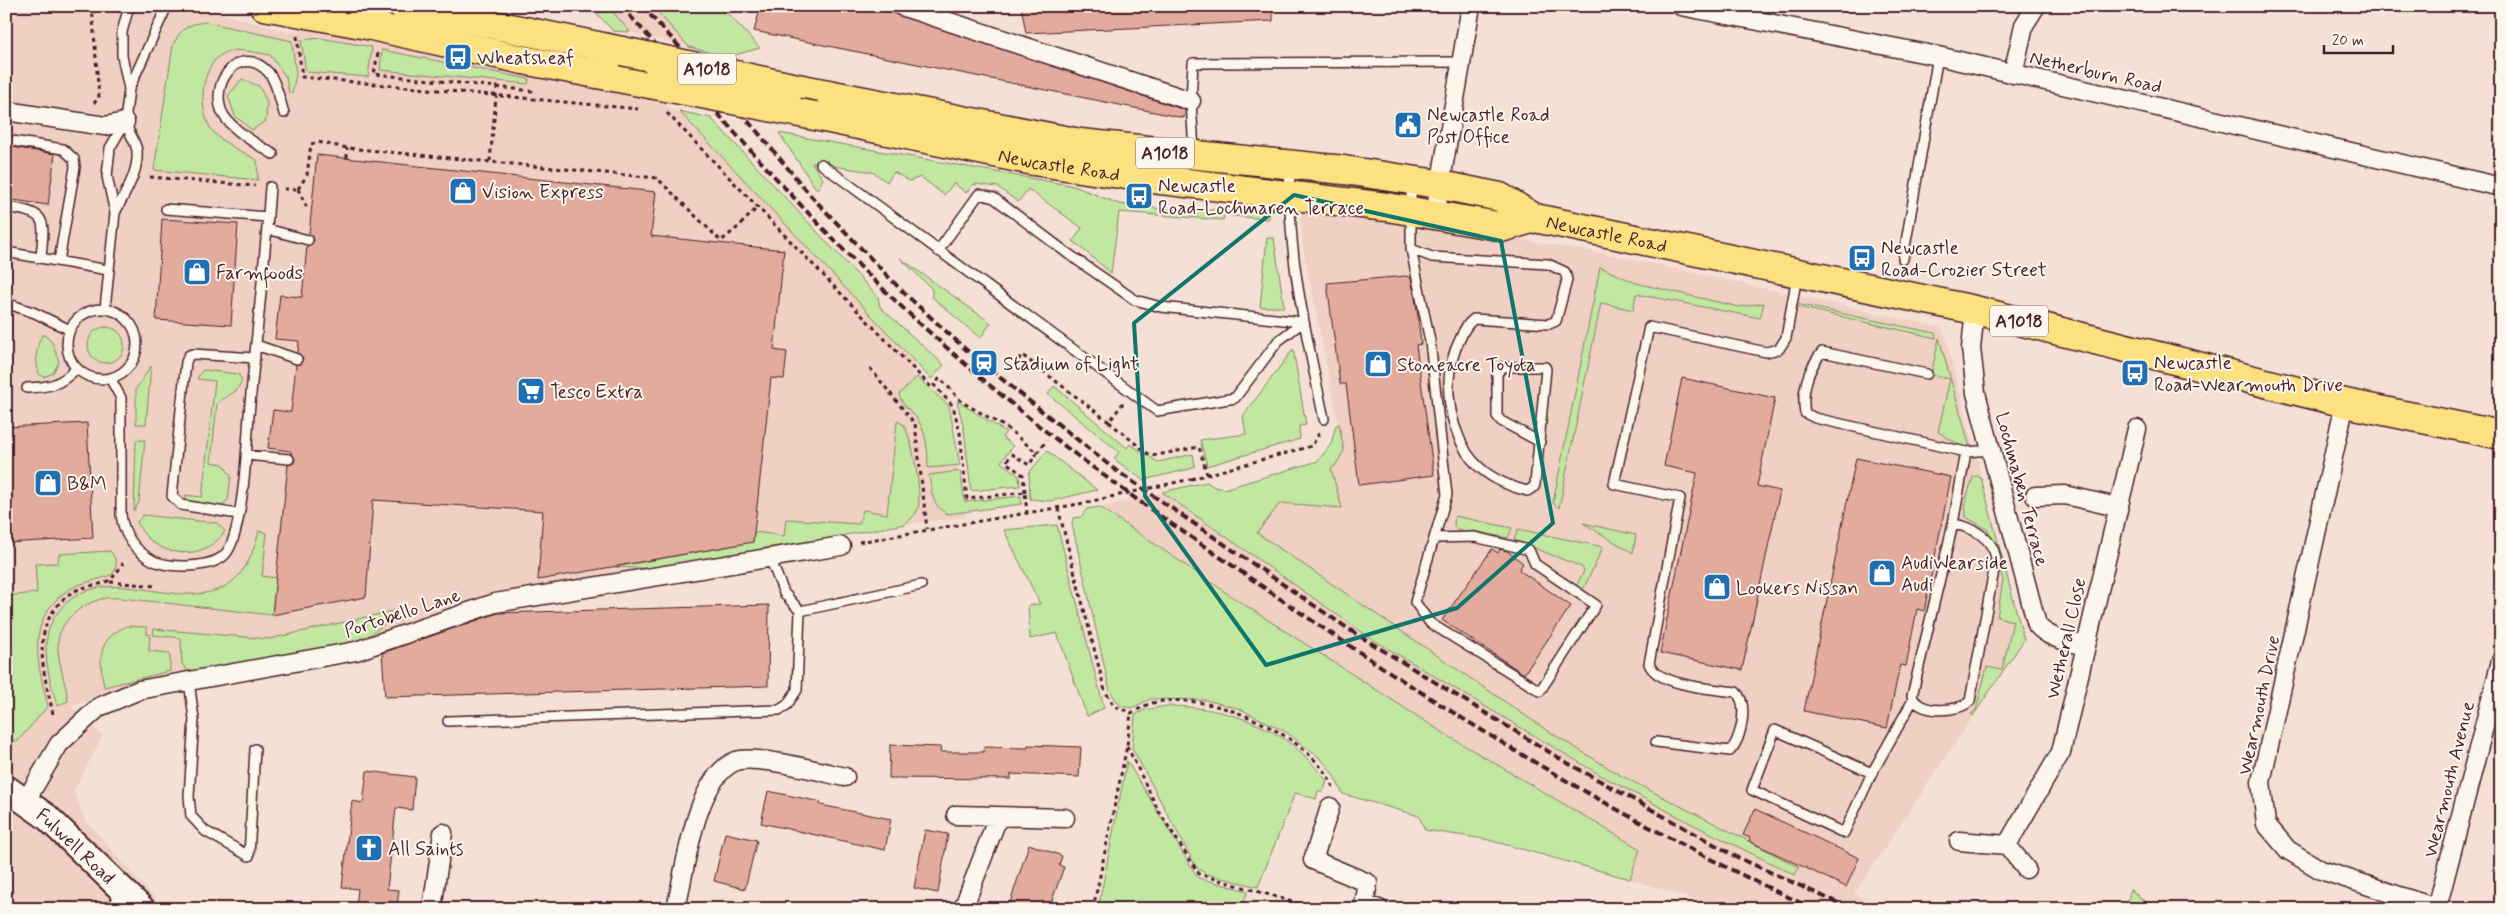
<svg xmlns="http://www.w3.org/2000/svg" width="2507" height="915" font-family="Mynerve,sans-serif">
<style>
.built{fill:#efd0c3}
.green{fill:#c1e7a1;stroke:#868366}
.building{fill:#e3ab9c;stroke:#4a1f2b}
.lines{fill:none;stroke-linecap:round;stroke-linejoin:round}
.lane-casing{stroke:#4a1f2b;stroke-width:12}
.street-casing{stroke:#4a1f2b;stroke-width:21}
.secondary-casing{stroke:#4a1f2b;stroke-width:29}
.highway-casing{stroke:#4a1f2b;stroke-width:31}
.path{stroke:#4a1f2b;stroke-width:3;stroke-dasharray:4 4;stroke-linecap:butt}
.lane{stroke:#fbf7ec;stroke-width:9}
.street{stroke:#fbf7ec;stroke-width:18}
.secondary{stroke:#fbf7ec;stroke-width:25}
.highway{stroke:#fde080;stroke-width:28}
.rail{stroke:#4a1f2b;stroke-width:4;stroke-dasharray:8 4;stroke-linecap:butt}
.highway-bridge-casing{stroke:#4a1f2b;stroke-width:31;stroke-linecap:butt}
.path-bridge{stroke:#4a1f2b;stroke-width:3;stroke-dasharray:4 4;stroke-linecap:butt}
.highway-bridge{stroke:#fde080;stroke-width:28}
.marked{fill:none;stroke:#0f766e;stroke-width:4;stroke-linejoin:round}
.labels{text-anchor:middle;stroke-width:4;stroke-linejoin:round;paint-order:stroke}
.shield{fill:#fbf7ec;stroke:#7f6065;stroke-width:1}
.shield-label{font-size:18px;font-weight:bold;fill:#4a1f2b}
.poi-label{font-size:19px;fill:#4a1f2b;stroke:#fbf7ec;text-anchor:start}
.street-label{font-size:19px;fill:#4a1f2b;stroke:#fbf7ec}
</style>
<rect width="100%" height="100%" fill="#f4e0d4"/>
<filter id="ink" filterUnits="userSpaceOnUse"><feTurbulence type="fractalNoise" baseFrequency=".02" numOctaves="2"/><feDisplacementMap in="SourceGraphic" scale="10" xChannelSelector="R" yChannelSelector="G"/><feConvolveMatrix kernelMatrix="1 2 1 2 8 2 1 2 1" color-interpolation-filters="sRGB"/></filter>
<g filter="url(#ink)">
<path class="built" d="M6,6H192L289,32L323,26L660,96L671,110L679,111L917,364L911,372L949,406L966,517L903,524L465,606L362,641L109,695L70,706L103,735L74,791L84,819L156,900L147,909H6Z
M590,6H721L760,48L728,57L630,32L613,31Z
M1300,201L1622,257L1943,328L2024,640L1854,894L1884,909H1725L1630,879L1639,849L1445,734L1240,602L1100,507L1189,486L1280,503L1331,468L1344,451L1303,248Z"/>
<path class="green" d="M590,6H608L630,32L613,31Z
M652,6H721L760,48L728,57L689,47Z
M206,22L292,41L296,74L292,94L289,93L286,77L270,55C256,53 237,47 224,53C199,66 197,114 214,133C226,145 243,152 257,160L258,180L154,170L173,45C181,28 188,24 206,22Z
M320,38L372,47L368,77L306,72L301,40Z
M382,50L529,79L528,84L380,70Z
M242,79L259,86L267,102L266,121L252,130L235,116L228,96Z
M679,111L711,118L878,297L880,307L944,365L931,379Z
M779,133L1074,186L1119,204L1188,212L1225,209L1223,220L1119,212L1111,273L1073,241L1082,228L1028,189L1018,202L998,187L974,184L966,193L954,183L944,195L921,177L909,181L894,172L887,182L873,172L812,163L823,179L817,190Z
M1233,209L1269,212V219L1232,216Z
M1267,238H1274L1284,307H1260Z
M900,258L991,323L980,338L932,297V289Z
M1600,267L1636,283L1739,307L1764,303L1760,318L1636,294L1633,310L1601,303L1559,508L1553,503Z
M1796,304L1935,333L1936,338L1794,306Z
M88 345a18 18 0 1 1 36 0a18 18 0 1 1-36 0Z
M43,334L52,342L59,362L53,373L44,377L39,374C35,359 35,347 43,334Z
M1939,338L1970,447L1961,446L1938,432L1950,379L1931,375Z
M1293,349L1306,425L1299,426L1300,439L1207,466L1200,440L1246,434L1243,416Z
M151,366L146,424H136V389Z
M203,370L238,374L242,380L237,390L217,403L211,462L223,464L231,476L228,500L220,507L192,504L186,500L185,495L202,497L215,381L197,379Z
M917,377L949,406L960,465L928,468C928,452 927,434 918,420C912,411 901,405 899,394Z
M1054,386L1127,448L1130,444L1158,462L1193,454L1195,466L1190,469L1143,480L1114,459L1119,452L1048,394Z
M957,401L1006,432L1002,437L1013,446L1001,462L1019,476L1020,486L971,491L964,429Z
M897,421L903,424C913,439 922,492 918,509C916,515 910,520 905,524L661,569L615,567L753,542L754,532L784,536L786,519L859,524L863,510L887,514Z
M1339,424L1344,451L1335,466L1331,468L1342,508L1280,503L1257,533L1545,729L1620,775L1799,867L1795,875L1692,824L1602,776L1372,639L1162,492L1207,482L1214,487L1224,489L1318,461L1331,444L1336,425Z
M136,440H145L139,502L134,511Z
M1047,451L1097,490L1050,501L1030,499L1029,473Z
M960,471L965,502L1021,496L1022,504L948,514C931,506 932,492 929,475Z
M1977,476L1981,478L2024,640L1973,716L1971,714L1976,710L1987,667L2002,670L2013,621L1997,617L2003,580L1988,530L1966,517L1965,503L1973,477Z
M1100,507L1240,602L1445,734L1640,849L1630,879L1485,839L1425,830L1419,816L1343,794L1333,774L1322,760L1286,732L1240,709L1206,700L1150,699L1132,708L1120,706L1110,691L1072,524L1073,518L1081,517L1087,509Z
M143,515L217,523L225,531C204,564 152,558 137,522Z
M1455,516L1512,528L1508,538L1473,531L1462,532L1454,526Z
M1583,523L1636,535L1633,553Z
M1057,525L1104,708L1087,716L1057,633L1030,639L1028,605L1040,604L1004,530Z
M1518,529L1603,547L1583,590L1576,587L1584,571L1582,567L1514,540Z
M259,531L267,533L262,576L276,578L272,615L121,598C114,598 105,597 98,600C79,606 59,622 58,643C57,661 66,682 68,701L57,706C48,672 35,635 63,606C106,563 168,607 217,590C244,580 252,556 259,531Z
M110,551C116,559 119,564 113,574C98,581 78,582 64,593C25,624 38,665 48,706L18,741L6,742V596L37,593L35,564L58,563L59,554Z
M406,608L362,641L189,673L182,664L181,638L153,635L154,629L269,639Z
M127,626L147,627V635L150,634L149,651L170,653V671L104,687C99,658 97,639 127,626Z
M1167,706C1215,706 1269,721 1304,755C1312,763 1319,772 1327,781L1323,792L1318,791L1316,799L1295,793L1258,887L1206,874L1196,867L1132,748L1135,715L1144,710Z
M1127,761L1198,878L1248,891L1241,909H1098Z
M2130,889L2153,909H2127Z"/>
<path class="building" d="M761,6H872L1185,110V112L1184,118L754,31Z
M1021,6H1273V21L1026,33Z
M6,146L55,154L48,205L6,199Z
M317,155L656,192L651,236L784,250L774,350L787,352L784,379L771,378L753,542L538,580L543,511L373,500L366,597L272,615L288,465L294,463L295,459L290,451L268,448L273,410L291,412L296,365L301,363L303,358L298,353L299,341L275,339L280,295L302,297L307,246L314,241L313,236L309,234Z
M162,219L238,224L231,325L156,320Z
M1406,276L1411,278L1417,309L1421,344L1416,345L1434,475L1359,485L1346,384H1340L1327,283Z
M1682,378L1775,398L1757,486L1780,491L1742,670L1660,653L1697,473L1664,466Z
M87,423L93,538L6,543V427Z
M1856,458L1951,477L1924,611L1917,609L1906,666L1900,665L1887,728L1804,711Z
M1492,549L1498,553L1500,549L1507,551L1523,563L1519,570L1571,606L1524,674L1442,620Z
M769,605L768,686L385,697L382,653L498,613Z
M890,745L941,747L940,752H984V747L1028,748V745L1081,747L1079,777L1011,774V779L889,778Z
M367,771L415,777L412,810L396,808L387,889L399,890L397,907L384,906L383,909H356L358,889L342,887L352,801L363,803Z
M768,791L821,802L820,805L891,819L885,850L761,823Z
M1755,809L1859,858L1846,887L1749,841L1750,838L1743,835Z
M925,830L948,834L938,893L914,888Z
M725,833L757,840L745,889L714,881Z
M1029,844L1062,856L1059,865L1064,867L1049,909H1008Z"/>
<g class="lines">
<defs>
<path id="lane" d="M129,89L167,6
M6,140L63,149L74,159L75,167L59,261
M1194,151L1191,101L1193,63L1462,62
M273,154C258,145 239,134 227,120C203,91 238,38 269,73C277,83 280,101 284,113
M821,164L1157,411L1235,398L1278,341L1303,322
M1290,167C1286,252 1307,337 1324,419
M1411,183V249L1432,257L1548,264L1565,272L1567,280L1556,321L1549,324L1474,319C1467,324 1464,329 1461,337C1442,373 1446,418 1467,453C1481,474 1504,485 1527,491L1534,487L1535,484L1546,369L1545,367H1502L1497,374V416L1501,421L1540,442
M6,207C49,213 44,219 41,258
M166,209L268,217
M115,213C124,194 139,173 137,151C136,142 128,131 125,122
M267,229L308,240
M1411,249L1430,341L1447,495C1436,531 1426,566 1415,602L1430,623L1540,691L1596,605L1535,564L1529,550L1475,537L1434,538
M938,251L979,194L994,198L1067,253L1135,300L1161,307L1303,322
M6,252L108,270
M1903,259L1938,56
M6,303L35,313L70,330
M105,309L115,213L107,176L110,148L125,122L129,89L122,56V32L129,6
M67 344a35 35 0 1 1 70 0a35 35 0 1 1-70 0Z
M256,345L297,359
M1927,374L1822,352C1808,369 1801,392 1805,413L1815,418L1966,452L1990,450
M110,378L121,398V515C124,536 134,550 152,560C168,569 216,569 227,552C243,530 247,445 249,415C256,339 265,263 270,187
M27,388C51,387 60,385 77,368
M246,455L289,459
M238,514L181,505L172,496L186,362L189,355L193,354L255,358
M1953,524C1973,527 1993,538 1996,559L1970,701C1958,713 1918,714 1912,696L1953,524L1966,452
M800,611L921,585
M189,681L194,719L189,796L191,816L205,831L249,856L255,749
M448,721L779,710L787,705L797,690L800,611L784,593L770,558
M1656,742L1730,751C1741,740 1749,704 1736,692C1714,689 1658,686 1649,664L1680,498L1614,484L1649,327L1766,352L1779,349L1786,338L1797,276
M1872,773L1775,730L1752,790L1844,833L1872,773L1913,700
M108,909L124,895"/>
<path id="street" d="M901,6L1191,101
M1681,6L1938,56L2501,187
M2013,74L2024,25L2036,6
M6,111L105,126L125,122
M1435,215L1471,6
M1975,310L1971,348L1976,393L2037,625C2049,639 2068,641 2085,646
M2345,403L2261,782L2266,824L2288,850L2321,870L2439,909
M2035,496L2065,495L2117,507
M25,802L59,744L99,707L139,690L356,651L495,603L841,546
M1330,807L1313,860L1368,883L1364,905L1379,909
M956,815L1065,818
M1959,841L2007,845L2026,869
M2007,845L2061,752L2137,429
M2437,908L2501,661
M432,909L443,833
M676,909C685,870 695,777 736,761C756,754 822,772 845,777
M963,909L998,817"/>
<g id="secondary">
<path id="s1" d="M6,788L47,817L142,909"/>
</g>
<g id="highway">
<path d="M264,6L367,25L523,60L650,84"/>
<path d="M403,6L622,51"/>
<path d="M792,87L1080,143L1344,170L1431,183L1500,197L1535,218"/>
<path id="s2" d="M815,116L1033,161L1153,179L1387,207L1504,227L1535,218L1975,310L2345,403L2501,435"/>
</g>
</defs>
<use href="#lane" class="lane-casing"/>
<use href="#street" class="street-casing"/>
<use href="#secondary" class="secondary-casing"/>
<use href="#highway" class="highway-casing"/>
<path class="path" d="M92,6L99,98L94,103
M297,36L302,77L638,109
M378,53L374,74L497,87L490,161
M497,87L532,91L533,87
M667,113L931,387L934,385
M347,158V148
M150,177L255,186
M284,189H298
M298,189L307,175L311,144L318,142L347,148L657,178L721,241L737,228L758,207
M298,189L308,210
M1013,366L1022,355L1109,422L1123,403
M870,368L915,424L927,529
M1109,422L1151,456L1199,447L1207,474
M1191,479L1312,446L1320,432
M1025,492L1023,475L1006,462L1012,454L1029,465L1037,453
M1058,508L1105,691L1114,706L1131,713C1138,710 1145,705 1152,703C1208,689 1311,734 1333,787
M1027,514L1025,492L967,499L960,433L953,406L934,385L940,378L962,402L1007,428L1037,453L1047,440
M859,542L1079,504
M110,582L157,586
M53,714C46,680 32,641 54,610C60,602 67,594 77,590C103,580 107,590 123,563
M1127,746L1158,810L1199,874L1317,909
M1093,909L1127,746L1131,713"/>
<use href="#lane" class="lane"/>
<use href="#street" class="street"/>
<use href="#secondary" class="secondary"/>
<use href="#highway" class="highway"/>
<path class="rail" d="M621,6C718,112 811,224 917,321C974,373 1035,425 1098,471C1144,506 1193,538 1240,571C1422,698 1612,817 1814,909
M642,6L755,129L811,196L903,292L972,355L1114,469L1353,632L1564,761L1737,857L1851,909"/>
<defs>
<path id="highway-bridge" d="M622,51L792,87
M650,84L815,116"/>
</defs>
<use href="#highway-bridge" class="highway-bridge-casing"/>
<path class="path-bridge" d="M1079,504L1191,479"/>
<use href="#highway-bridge" class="highway-bridge"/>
</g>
</g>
<path class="marked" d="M1294,195L1501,241L1553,523L1457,608L1266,665L1145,496L1134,323Z"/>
<defs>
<symbol id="bus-square" viewBox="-11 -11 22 22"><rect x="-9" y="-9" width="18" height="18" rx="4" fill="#1f6fb2" stroke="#fbf7ec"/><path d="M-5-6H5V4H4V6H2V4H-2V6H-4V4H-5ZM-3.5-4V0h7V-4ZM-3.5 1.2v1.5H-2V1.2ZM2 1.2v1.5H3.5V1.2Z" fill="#fff"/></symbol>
<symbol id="civic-square" viewBox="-11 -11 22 22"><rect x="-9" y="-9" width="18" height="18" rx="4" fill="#1f6fb2" stroke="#fbf7ec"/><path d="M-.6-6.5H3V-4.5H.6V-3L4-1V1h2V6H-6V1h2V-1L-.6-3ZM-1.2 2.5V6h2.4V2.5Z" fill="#fff"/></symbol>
<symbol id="shop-square" viewBox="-11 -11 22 22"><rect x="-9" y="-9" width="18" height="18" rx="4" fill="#1f6fb2" stroke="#fbf7ec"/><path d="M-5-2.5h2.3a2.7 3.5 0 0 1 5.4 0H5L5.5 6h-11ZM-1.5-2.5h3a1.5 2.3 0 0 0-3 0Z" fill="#fff"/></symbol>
<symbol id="station-square" viewBox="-11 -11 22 22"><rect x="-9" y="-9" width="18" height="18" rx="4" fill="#1f6fb2" stroke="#fbf7ec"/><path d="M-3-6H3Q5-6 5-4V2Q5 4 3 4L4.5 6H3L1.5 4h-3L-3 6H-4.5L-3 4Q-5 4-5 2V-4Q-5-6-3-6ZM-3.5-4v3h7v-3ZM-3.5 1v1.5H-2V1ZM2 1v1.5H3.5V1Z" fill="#fff"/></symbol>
<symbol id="supermarket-square" viewBox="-11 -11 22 22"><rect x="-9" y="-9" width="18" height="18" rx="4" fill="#1f6fb2" stroke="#fbf7ec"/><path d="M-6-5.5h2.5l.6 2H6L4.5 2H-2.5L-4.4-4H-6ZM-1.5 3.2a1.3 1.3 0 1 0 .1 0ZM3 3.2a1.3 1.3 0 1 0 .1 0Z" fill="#fff"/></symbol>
<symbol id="church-square" viewBox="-11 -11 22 22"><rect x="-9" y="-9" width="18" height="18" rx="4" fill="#1f6fb2" stroke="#fbf7ec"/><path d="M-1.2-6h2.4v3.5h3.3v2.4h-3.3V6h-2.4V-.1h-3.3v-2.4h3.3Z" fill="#fff"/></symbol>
</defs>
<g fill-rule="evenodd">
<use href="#bus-square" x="442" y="41" width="32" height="32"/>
<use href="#civic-square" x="1392" y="109" width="32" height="32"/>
<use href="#shop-square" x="447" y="175" width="32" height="32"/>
<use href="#bus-square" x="1123" y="180" width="32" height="32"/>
<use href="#bus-square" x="1846" y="242" width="32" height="32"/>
<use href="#shop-square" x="181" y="256" width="32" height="32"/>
<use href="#station-square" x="968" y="347" width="32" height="32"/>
<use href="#shop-square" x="1362" y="348" width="32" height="32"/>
<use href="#bus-square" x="2119" y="357" width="32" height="32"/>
<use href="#supermarket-square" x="515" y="375" width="32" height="32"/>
<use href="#shop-square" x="32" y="467" width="32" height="32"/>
<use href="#shop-square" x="1866" y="557" width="32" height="32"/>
<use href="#shop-square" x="1701" y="571" width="32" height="32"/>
<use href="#church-square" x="353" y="832" width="32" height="32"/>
</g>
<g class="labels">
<g class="shield">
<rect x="678" y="53.5" width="58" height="31" rx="4"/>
<rect x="1136" y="137.5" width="58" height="31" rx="4"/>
<rect x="1990" y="305.5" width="58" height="31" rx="4"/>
</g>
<g class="shield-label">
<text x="707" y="75">A1018</text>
<text x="1165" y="159">A1018</text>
<text x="2019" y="327">A1018</text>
</g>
<g class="poi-label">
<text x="477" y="64">Wheatsheaf</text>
<text x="1427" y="121">Newcastle Road<tspan x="1427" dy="22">Post Office</tspan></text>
<text x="1158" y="192">Newcastle<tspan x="1158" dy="22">Road-Lochmaren Terrace</tspan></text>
<text x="482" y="198">Vision Express</text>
<text x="1881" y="254">Newcastle<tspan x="1881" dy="22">Road-Crozier Street</tspan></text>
<text x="216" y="279">Farmfoods</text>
<text x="2154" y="369">Newcastle<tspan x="2154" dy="22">Road-Wearmouth Drive</tspan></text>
<text x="1003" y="370">Stadium of Light</text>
<text x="1397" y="371">Stoneacre Toyota</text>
<text x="550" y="398">Tesco Extra</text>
<text x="67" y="490">B&amp;M</text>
<text x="1901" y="569">AudiWearside<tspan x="1901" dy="22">Audi</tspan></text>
<text x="1736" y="594">Lookers Nissan</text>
<text x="388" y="855">All Saints</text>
</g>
<g class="street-label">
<text transform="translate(2096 71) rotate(13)" y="7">Netherburn Road</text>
<text dy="7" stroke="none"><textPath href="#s2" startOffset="249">Newcastle Road</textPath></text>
<text dy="7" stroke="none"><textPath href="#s2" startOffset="804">Newcastle Road</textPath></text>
<text transform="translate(2023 489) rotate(75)" y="7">Lochmaben Terrace</text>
<text transform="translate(402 612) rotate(-18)" y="7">Portobello Lane</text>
<text transform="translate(2065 638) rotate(-77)" y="7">Wetherall Close</text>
<text transform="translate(2258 705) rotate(-78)" y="7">Wearmouth Drive</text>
<text transform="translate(2448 779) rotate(-76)" y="7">Wearmouth Avenue</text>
<text dy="7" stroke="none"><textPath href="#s1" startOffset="91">Fulwell Road</textPath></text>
</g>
</g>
<rect width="2507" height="915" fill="none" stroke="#fbf7ec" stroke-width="25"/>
<rect x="12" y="12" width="2482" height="890" fill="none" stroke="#4a1f2b" stroke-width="2" filter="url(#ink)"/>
<path d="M2324 45v8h69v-8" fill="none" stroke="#4a1f2b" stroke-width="2.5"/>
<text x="2332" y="45" font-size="15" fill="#4a1f2b" stroke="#fbf7ec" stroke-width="4" paint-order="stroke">20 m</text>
</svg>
